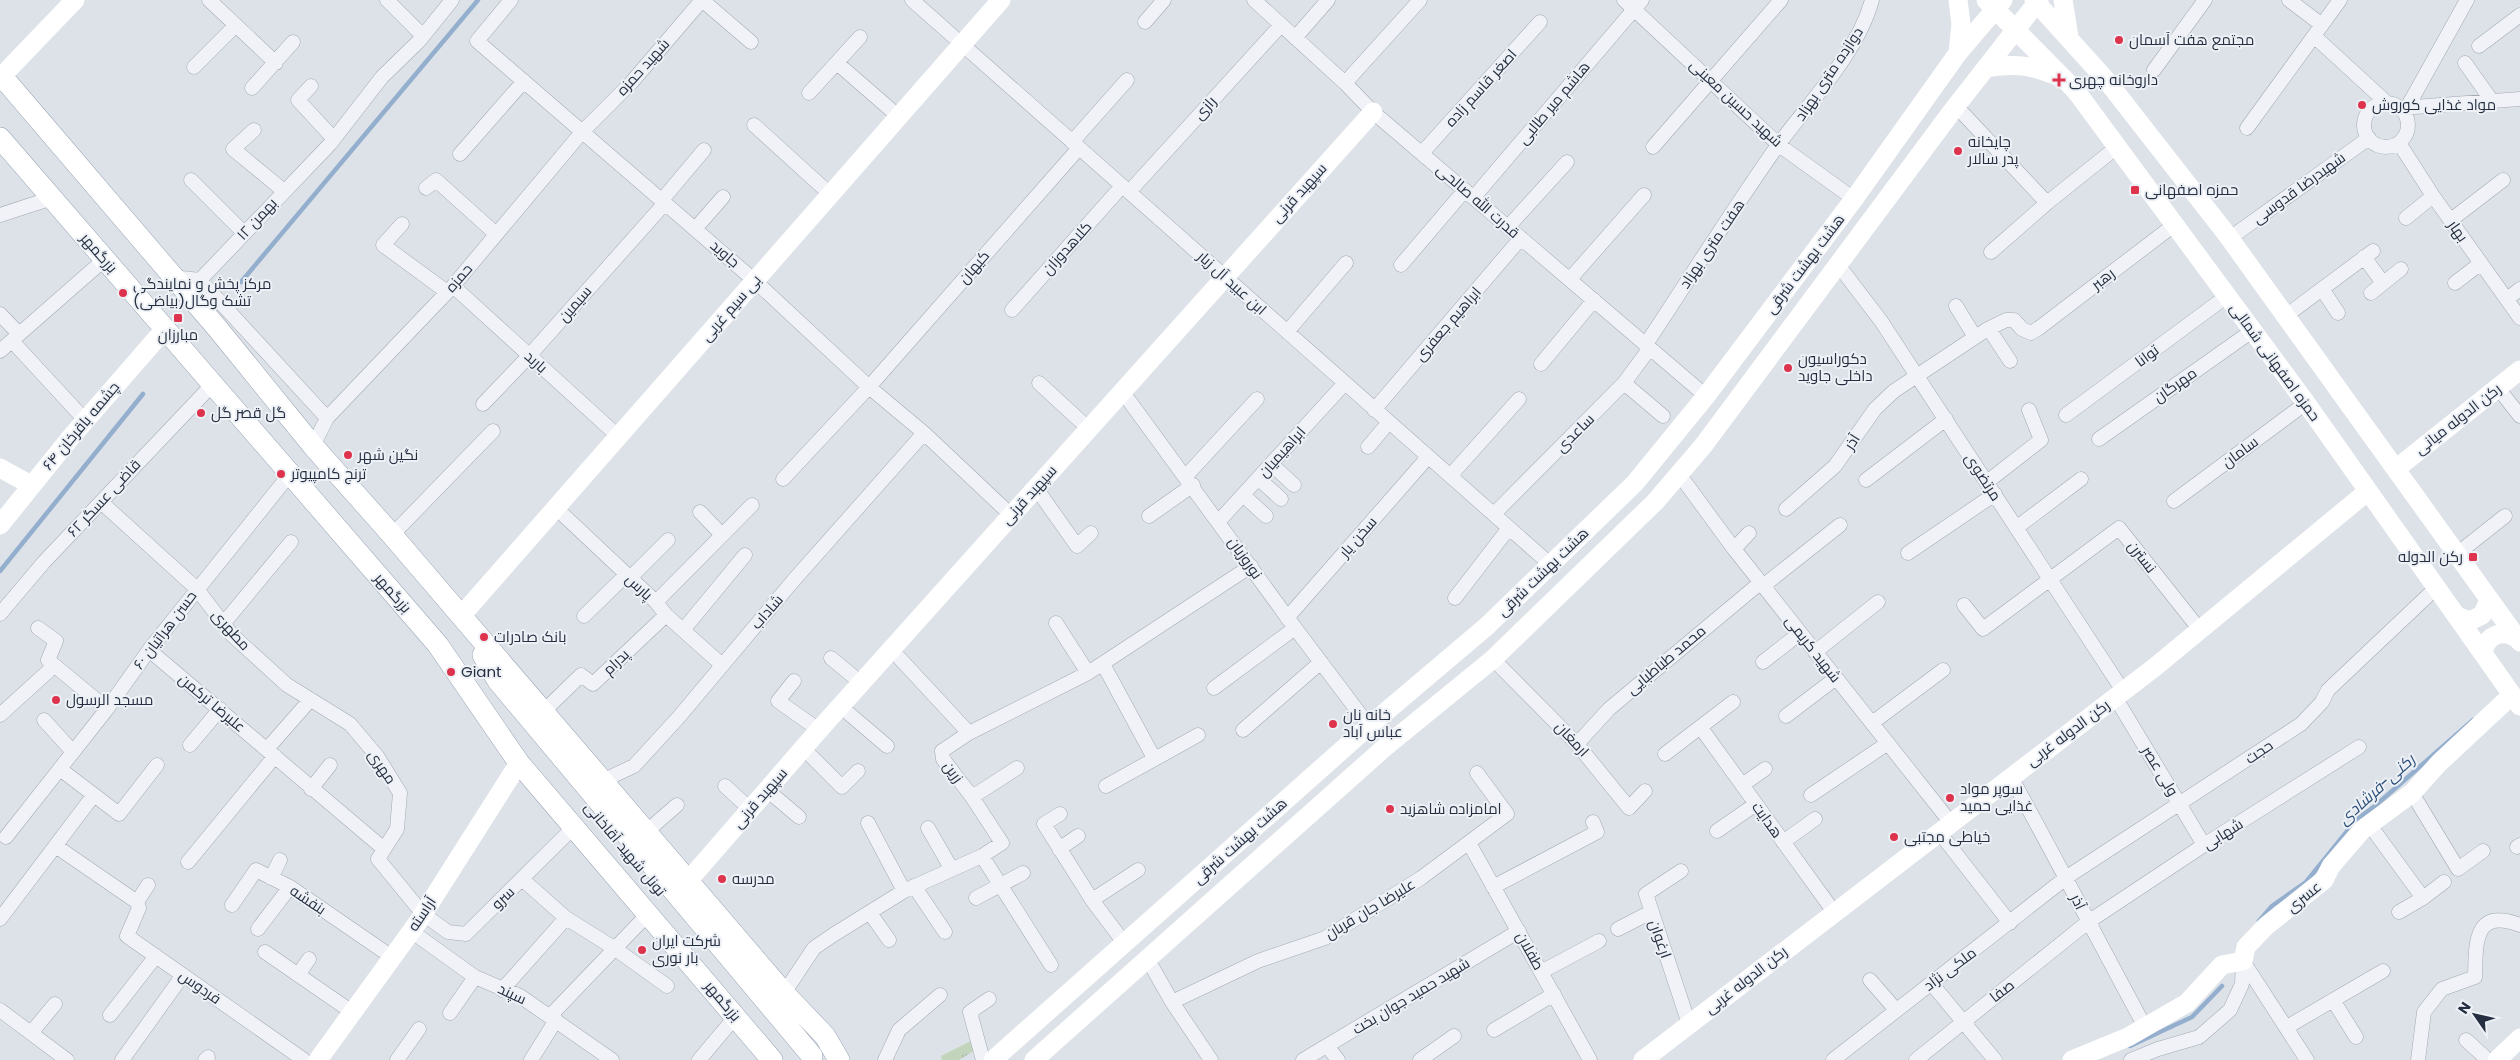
<svg xmlns="http://www.w3.org/2000/svg" width="2520" height="1060" font-family="Poppins,Cairo,sans-serif">
<style>
.grass{fill:url(#grass-tufts)}
.lines{fill:none;stroke-linecap:round;stroke-linejoin:round}
.stream{stroke:#94afcd;stroke-width:4.5}
.street-casing{stroke:#a2a9b3;stroke-width:15}
.primary-casing{stroke:#9ba6b6;stroke-width:22}
.street{stroke:#f0f2f7;stroke-width:14}
.secondary{stroke:#fff;stroke-width:19}
.primary{stroke:#fff;stroke-width:21}
.poi-dot{fill:#dd334c;stroke:#edf1f6;stroke-width:2}
.labels{text-anchor:middle;stroke-width:4;stroke-linejoin:round;paint-order:stroke}
.poi-label{font-size:15px;fill:#252f41;stroke:#edf1f6;text-anchor:start}
.street-label{font-size:15px;fill:#252f41;stroke:#edf1f6}
.water-label{font-size:16px;font-style:italic;fill:#2a4e79;stroke:#edf1f6}
</style>
<defs>
<pattern id="grass-tufts" width="24" height="20" patternUnits="userSpaceOnUse" patternTransform="scale(1.25)"><rect width="24" height="20" fill="#c3d4bd"/><path d="M3 7l-1-3M5 7V3M7 7l1-3M15 17l-1-3M17 17v-4M19 17l1-3" fill="none" stroke="#a7b6a4"/></pattern>
</defs>
<rect width="100%" height="100%" fill="#dde2e9"/>
<path class="grass" d="M975,1039L977,1049L959,1060H942L941,1056Z"/>
<g class="lines">
<path class="stream" d="M241,282L478,0
M0,571L143,394
M2259,921L2272,906L2306,882L2357,819L2375,806L2473,720
M2130,1046L2192,1017L2222,986"/>
<defs>
<path id="street" d="M209,0L276,63
M387,0L423,36
M511,0L477,41L755,281L869,387L924,433L1011,515
M702,0L751,42
M912,0L1551,565
M1254,0L1345,83L1373,112L1706,396
M1624,0L1779,145L1854,199
M2289,0L2322,25
M1145,22L1164,0
M2314,36L2387,103
M1295,38L1328,0
M2479,46L2520,15
M837,63L898,116
M2465,63L2492,101
M194,67L236,25
M2154,70L2205,0
M1345,83L1420,0
M311,86L298,100L334,139
M252,88L293,42
M809,93L860,37
M2364 125a22 22 0 1 1 44 0a22 22 0 1 1-44 0Z
M1956,106L2047,203
M2408,106L2467,0
M2401,108L2520,99
M754,125L830,194
M2247,128L2340,0
M254,130L233,149L284,191
M1072,142L1127,80
M2399,143L2433,196L2520,318
M1653,147L1781,0
M1422,153L1540,22
M460,154L524,81
M191,180L244,233
M426,188L436,180L496,234
M1129,192L1281,25
M1474,197L1642,0
M662,200L704,150
M0,215L52,198
M2406,218L2433,196
M2451,220L2503,180
M402,224L383,245L447,292
M1508,227L1567,162
M695,229L723,197
M2230,238L2369,138
M1991,252L2047,203L2117,147
M2364,257L2383,283
M1401,265L1465,190
M1839,266L1881,321L2123,691
M172,277L200,280L330,144L382,77L419,41L452,0
M1570,279L1644,195
M200,280L327,418
M2455,283L2481,263
M453,286L619,437
M2322,289L2338,313
M2371,293L2401,269
M2507,299L2520,289
M1956,306L1975,337
M1012,310L1122,186
M0,314L19,334
M2287,315L2373,251
M1989,329L2010,361
M1287,332L1346,263
M12,341L85,420
M1646,344C1690,278 1732,210 1778,145C1810,102 1858,52 1872,0
M0,351L105,259
M1541,364L1594,300
M1039,383L1089,429
M1624,383L1663,416
M2498,388L2520,416
M1122,391L1295,628L1369,726
M483,404L529,356L665,203
M1374,410L1521,238
M2066,415L2227,296
M2099,439L2252,331
M313,446L327,418L453,286L582,132L631,83L702,0
M1368,447L1389,422
M1271,464L1294,485
M1679,474L1734,549L1951,823
M1186,476L1257,399
M1450,476L1519,399
M1258,478L1281,499
M783,479L869,387L1079,148
M1866,480L1946,419
M1987,482L2041,440L2029,410
M1036,488L1077,546L1091,533
M1243,495L1266,516
M2174,501L2306,403
M101,502L197,589L232,635L287,685L350,724L377,756L400,793L397,829L378,859L423,914L448,932L466,934L574,827
M557,509L656,602L666,615L722,665
M1786,509L1835,466L1875,409L1894,391L1986,330L2006,320H2014L2022,329L2031,333L2039,328L2174,225
M700,512L722,535
M1494,514L1624,383L1650,348
M1149,516L1193,485
M1219,521L1345,383
M2016,528L2081,479
M392,535L493,431
M1734,549L1749,533
M1908,553L1995,494
M2457,554L2505,516
M629,579L668,540
M1763,586L1840,525
M1455,598L1509,528
M656,602L752,505
M1964,605L1983,629L2119,528L2200,630
M0,614L44,562L212,385
M584,616L626,575
M1287,618L1428,457
M1056,623L1088,673
M223,624L291,542
M38,628L56,641L48,660L107,709
M684,629L745,555
M891,649L969,733
M149,650L384,849
M1815,652L1878,602
M831,658L861,683
M1493,659L1577,744L1629,808L1645,791
M1763,662L1800,633
M1103,664L1154,758
M794,681L778,701L819,730
M1214,688L1295,628
M2115,697L2204,845
M840,706L887,746
M544,711L581,675L593,684L666,615
M0,715L54,666
M1786,716L1836,678
M44,720L73,752
M1872,723L1943,670
M1701,728L1834,912
M1243,730L1321,662
M1577,744L1609,709L1760,583
M190,745L220,709
M803,748L842,787L858,771
M267,749L310,700
M1665,754L1733,702
M60,769L119,814L157,765
M2011,777C2057,860 2100,944 2145,1027
M602,781L634,766L678,718L793,581L924,433
M1742,785L1765,769
M725,786L750,809
M1106,786L1198,735
M311,789L330,765
M767,790L799,817
M2412,793L2458,869L2483,851
M1811,795L1888,743
M972,797L1017,768
M1060,814L1044,824L1092,900L1125,944
M868,823L904,891
M2369,824L2423,898
M928,828L951,868
M1717,831L1756,804
M646,832L677,805
M1939,832L2010,923
M6,837L107,709L149,650L290,474
M1783,842L1815,819
M1469,843L1590,1060
M57,847L137,902
M2517,847L2520,845
M1059,849L1078,836
M982,856L1051,965
M188,862L275,756
M1681,871L1646,894L1689,1024
M271,878L280,860
M522,879L566,918L614,948L667,986
M148,885L137,902L139,908L127,936L304,1060
M914,886L945,932
M1493,887L1597,832L1593,822
M976,898L1023,873
M1092,900L1138,870
M232,905L256,870L290,887L392,957
M2399,912L2423,898L2444,882
M870,913L889,940
M0,919L93,796
M258,929L290,887
M1618,929L1651,912
M411,931L475,977L520,996L612,1060
M265,952L352,1012
M1147,958L1172,1002L1211,1060
M2243,961L2307,1060
M1541,972L1599,941
M298,975L309,959
M1870,980L1896,1010
M1931,983L1995,1060
M502,990L566,918
M784,993L814,948L833,935L904,891L982,856L1002,843L972,797L943,759L942,751L969,733L1088,673L1251,566
M2333,1000L2356,1037
M1172,1002L1258,961L1325,938L1421,878L1507,814L1477,773
M0,1010L67,1060
M450,1013L475,977
M110,1015L156,956
M550,1016L649,913
M2287,1027L2383,971
M1494,1030L1554,994
M31,1033L55,1004
M2466,1040L2488,1060
M1327,1046L1338,1060
M122,1060L183,975
M205,1060L208,1057
M397,1060L419,1029
M531,1060L556,1020
M699,1060L736,1016
M885,1060L899,1030L940,995
M983,1060L970,1012L989,999
M1303,1060L1519,931
M1420,1060L1454,1036
M1833,1060L2067,877L2301,724L2322,702L2328,690L2437,587
M1916,1060L2088,922L2204,845L2359,747
M2131,1060L2158,1049L2199,1037L2230,1010L2242,984L2243,961
M2418,1060L2424,1012L2442,989L2475,977C2476,944 2473,907 2520,925"/>
<path id="primary" d="M0,74L218,329L313,446L392,535L784,993L825,1036L839,1060
M0,138L438,645L519,763L772,1060
M483,655L498,681L812,1056"/>
</defs>
<use href="#street" class="street-casing"/>
<use href="#primary" class="primary-casing"/>
<use href="#street" class="street"/>
<path class="secondary" d="M1986,0L2076,91L2306,403L2520,706
M2034,0L2107,81L2228,236L2520,642
M2063,0L2069,37
M1958,53L1961,24L1958,0
M1986,68C2017,63 2030,65 2060,77
M2,76L75,0
M0,468L31,485
M2397,468L2520,370
M0,525L71,437L164,330
M461,616L1001,0
M2457,616L2470,621L2482,615L2488,603L2487,596
M2483,653C2487,634 2503,628 2519,640
M688,881L819,730L1373,112
M318,1060L418,922L519,763
M993,1060L1369,726L1487,626L1635,483L1706,396L1854,199L1958,53L2003,0
M1034,1060L1384,748L1493,659L1655,502L1703,446L1956,106L2039,0
M1643,1060L2155,667L2368,491
M2072,1060L2128,1037L2187,1003L2222,965L2243,961L2246,947L2266,926L2324,880L2331,866L2362,830L2412,793L2439,763L2512,695
M2497,1060L2520,1038"/>
<use href="#primary" class="primary"/>
</g>
<g class="poi-dot">
<circle cx="2119" cy="40" r="5"/>
<path d="M2056.5 72.5h5v5h5v5h-5v5h-5v-5h-5v-5h5z"/>
<circle cx="2362" cy="105" r="5"/>
<circle cx="1958" cy="151" r="5"/>
<rect x="2130" y="185" width="10" height="10" rx="2.5"/>
<circle cx="123" cy="293" r="5"/>
<rect x="173" y="313" width="10" height="10" rx="2.5"/>
<circle cx="1788" cy="368" r="5"/>
<circle cx="201" cy="413" r="5"/>
<circle cx="348" cy="455" r="5"/>
<circle cx="281" cy="474" r="5"/>
<rect x="2468" y="552" width="10" height="10" rx="2.5"/>
<circle cx="484" cy="637" r="5"/>
<circle cx="451" cy="672" r="5"/>
<circle cx="56" cy="700" r="5"/>
<circle cx="1333" cy="724" r="5"/>
<circle cx="1950" cy="798" r="5"/>
<circle cx="1390" cy="809" r="5"/>
<circle cx="1894" cy="837" r="5"/>
<circle cx="722" cy="879" r="5"/>
<circle cx="642" cy="950" r="5"/>
</g>
<g class="labels">
<g class="poi-label">
<text x="2129" y="45">مجتمع هفت آسمان</text>
<text x="2069" y="85">داروخانه چهری</text>
<text x="2372" y="110">مواد غذایی کوروش</text>
<text x="1968" y="147">چایخانه<tspan x="1968" dy="17">پدر سالار</tspan></text>
<text x="2145" y="195">حمزه اصفهانی</text>
<text x="133" y="289">مرکز پخش و نمایندگی<tspan x="133" dy="17">تشک وگال(بیاضی)</tspan></text>
<text x="178" y="340" text-anchor="middle">مبارزان</text>
<text x="1798" y="364">دکوراسیون<tspan x="1798" dy="17">داخلی جاوید</tspan></text>
<text x="211" y="418">گل قصر گل</text>
<text x="358" y="460">نگین شهر</text>
<text x="291" y="479">ترنج کامپیوتر</text>
<text x="2463" y="562" text-anchor="end">رکن الدوله</text>
<text x="494" y="642">بانک صادرات</text>
<text x="461" y="677">Giant</text>
<text x="66" y="705">مسجد الرسول</text>
<text x="1343" y="720">خانه نان<tspan x="1343" dy="17">عباس آباد</tspan></text>
<text x="1960" y="794">سوپر مواد<tspan x="1960" dy="17">غذایی حمید</tspan></text>
<text x="1400" y="814">امامزاده شاهزید</text>
<text x="1904" y="842">خیاطی مجتبی</text>
<text x="732" y="884">مدرسه</text>
<text x="652" y="946">شرکت ایران<tspan x="652" dy="17">بار نوری</tspan></text>
</g>
<g class="street-label">
<text transform="translate(643 67) rotate(-48)" y="5">شهید حمزه</text>
<text transform="translate(1829 74) rotate(-56)" y="5">دوازده متری بهزاد</text>
<text transform="translate(1481 88) rotate(-48)" y="5">اصغر قاسم زاده</text>
<text transform="translate(1554 103) rotate(-50)" y="5">هاشم میر طالبی</text>
<text transform="translate(1736 103) rotate(43)" y="5">شهید حسین معینی</text>
<text transform="translate(1205 108) rotate(-48)" y="5">رازی</text>
<text transform="translate(2299 188) rotate(-36)" y="5">شهیدرضا قدوسی</text>
<text transform="translate(1299 193) rotate(-48)" y="5">سپهبد قرنی</text>
<text transform="translate(1478 201) rotate(41)" y="5">قدرت الله صالحی</text>
<text transform="translate(257 219) rotate(-47)" y="5">۱۲ بهمن</text>
<text transform="translate(2458 231) rotate(55)" y="5">بهار</text>
<text transform="translate(1712 244) rotate(-56)" y="5">هفت متری بهزاد</text>
<text transform="translate(1067 248) rotate(-48)" y="5">کلاهدوزان</text>
<text transform="translate(99 253) rotate(49)" y="5">بزرگمهر</text>
<text transform="translate(725 254) rotate(41)" y="5">جاوید</text>
<text transform="translate(1805 264) rotate(-53)" y="5">هشت بهشت شرقی</text>
<text transform="translate(974 267) rotate(-49)" y="5">کیهان</text>
<text transform="translate(459 278) rotate(-49)" y="5">حمزه</text>
<text transform="translate(2103 279) rotate(-38)" y="5">رهبر</text>
<text transform="translate(1232 283) rotate(42)" y="5">ابن عبید آل زیار</text>
<text transform="translate(575 304) rotate(-49)" y="5">سیمین</text>
<text transform="translate(731 308) rotate(-49)" y="5">بی سیم غربی</text>
<text transform="translate(1448 324) rotate(-49)" y="5">ابراهیم جعفری</text>
<text transform="translate(2147 356) rotate(-37)" y="5">توانا</text>
<text transform="translate(536 362) rotate(42)" y="5">باربد</text>
<text transform="translate(2275 362) rotate(54)" y="5">حمزه اصفهانی شمالی</text>
<text transform="translate(2175 385) rotate(-35)" y="5">مهرگان</text>
<text transform="translate(2458 419) rotate(-38)" y="5">رکن الدوله میانی</text>
<text transform="translate(81 426) rotate(-50)" y="5">چشمه باقرخان ۶۴</text>
<text transform="translate(1575 433) rotate(-45)" y="5">ساعدی</text>
<text transform="translate(1852 442) rotate(-57)" y="5">آذر</text>
<text transform="translate(1282 452) rotate(-48)" y="5">ابراهیمیان</text>
<text transform="translate(2240 452) rotate(-37)" y="5">سامان</text>
<text transform="translate(1983 477) rotate(57)" y="5">مرتضوی</text>
<text transform="translate(1029 495) rotate(-48)" y="5">سپهبد قرنی</text>
<text transform="translate(104 498) rotate(-47)" y="5">قاضی عسگر ۶۲</text>
<text transform="translate(1358 537) rotate(-49)" y="5">سخن یار</text>
<text transform="translate(2142 557) rotate(52)" y="5">نسترن</text>
<text transform="translate(1245 558) rotate(55)" y="5">نوروزیان</text>
<text transform="translate(1543 572) rotate(-44)" y="5">هشت بهشت شرقی</text>
<text transform="translate(639 587) rotate(43)" y="5">پارس</text>
<text transform="translate(393 593) rotate(49)" y="5">بزرگمهر</text>
<text transform="translate(767 612) rotate(-49)" y="5">شاداب</text>
<text transform="translate(165 630) rotate(-53)" y="5">حسن هراتیان ۶۰</text>
<text transform="translate(231 630) rotate(48)" y="5">مطهری</text>
<text transform="translate(1813 649) rotate(52)" y="5">شهید کریمی</text>
<text transform="translate(1666 660) rotate(-40)" y="5">محمد طباطبایی</text>
<text transform="translate(616 662) rotate(-44)" y="5">پدرام</text>
<text transform="translate(212 703) rotate(40)" y="5">علیرضا ترکمن</text>
<text transform="translate(2068 733) rotate(-37)" y="5">رکن الدوله غربی</text>
<text transform="translate(1572 739) rotate(47)" y="5">ارمغان</text>
<text transform="translate(2259 752) rotate(-34)" y="5">حجت</text>
<text transform="translate(382 767) rotate(56)" y="5">مهری</text>
<text transform="translate(2160 771) rotate(59)" y="5">ولی عصر</text>
<text transform="translate(953 772) rotate(54)" y="5">زرین</text>
<text transform="translate(760 798) rotate(-49)" y="5">سپهبد قرنی</text>
<text transform="translate(1767 820) rotate(54)" y="5">هدایت</text>
<text transform="translate(2223 834) rotate(-32)" y="5">شهابی</text>
<text transform="translate(1240 841) rotate(-42)" y="5">هشت بهشت شرقی</text>
<text transform="translate(625 849) rotate(50)" y="5">تونل شهید آقاخانی</text>
<text transform="translate(2304 897) rotate(-39)" y="5">عسری</text>
<text transform="translate(503 898) rotate(-44)" y="5">سرو</text>
<text transform="translate(308 900) rotate(34)" y="5">بنفشه</text>
<text transform="translate(2078 902) rotate(65)" y="5">آذر</text>
<text transform="translate(1370 909) rotate(-31)" y="5">علیرضا جان قربان</text>
<text transform="translate(422 914) rotate(-56)" y="5">آراسته</text>
<text transform="translate(1660 939) rotate(71)" y="5">ارغوان</text>
<text transform="translate(1530 951) rotate(61)" y="5">طفلان</text>
<text transform="translate(1950 969) rotate(-37)" y="5">ملکی نژاد</text>
<text transform="translate(1746 980) rotate(-38)" y="5">رکن الدوله غربی</text>
<text transform="translate(200 987) rotate(35)" y="5">فردوس</text>
<text transform="translate(2002 991) rotate(-38)" y="5">صفا</text>
<text transform="translate(512 994) rotate(25)" y="5">سپند</text>
<text transform="translate(1411 996) rotate(-31)" y="5">شهید حمید جوان بخت</text>
<text transform="translate(723 1001) rotate(50)" y="5">بزرگمهر</text>
</g>
<g class="water-label">
<text transform="translate(2376 789) rotate(-42)" y="6">رکنی-فرشادی</text>
</g>
</g>
<g transform="translate(2475 1015) rotate(304)" stroke="#edf1f6" stroke-width="4" paint-order="stroke">
<path d="M0-4L9 19L0 12L-9 19Z" fill="#252f41"/>
<text y="-8" font-size="14" font-weight="bold" text-anchor="middle" fill="#252f41">N</text>
</g>
</svg>
